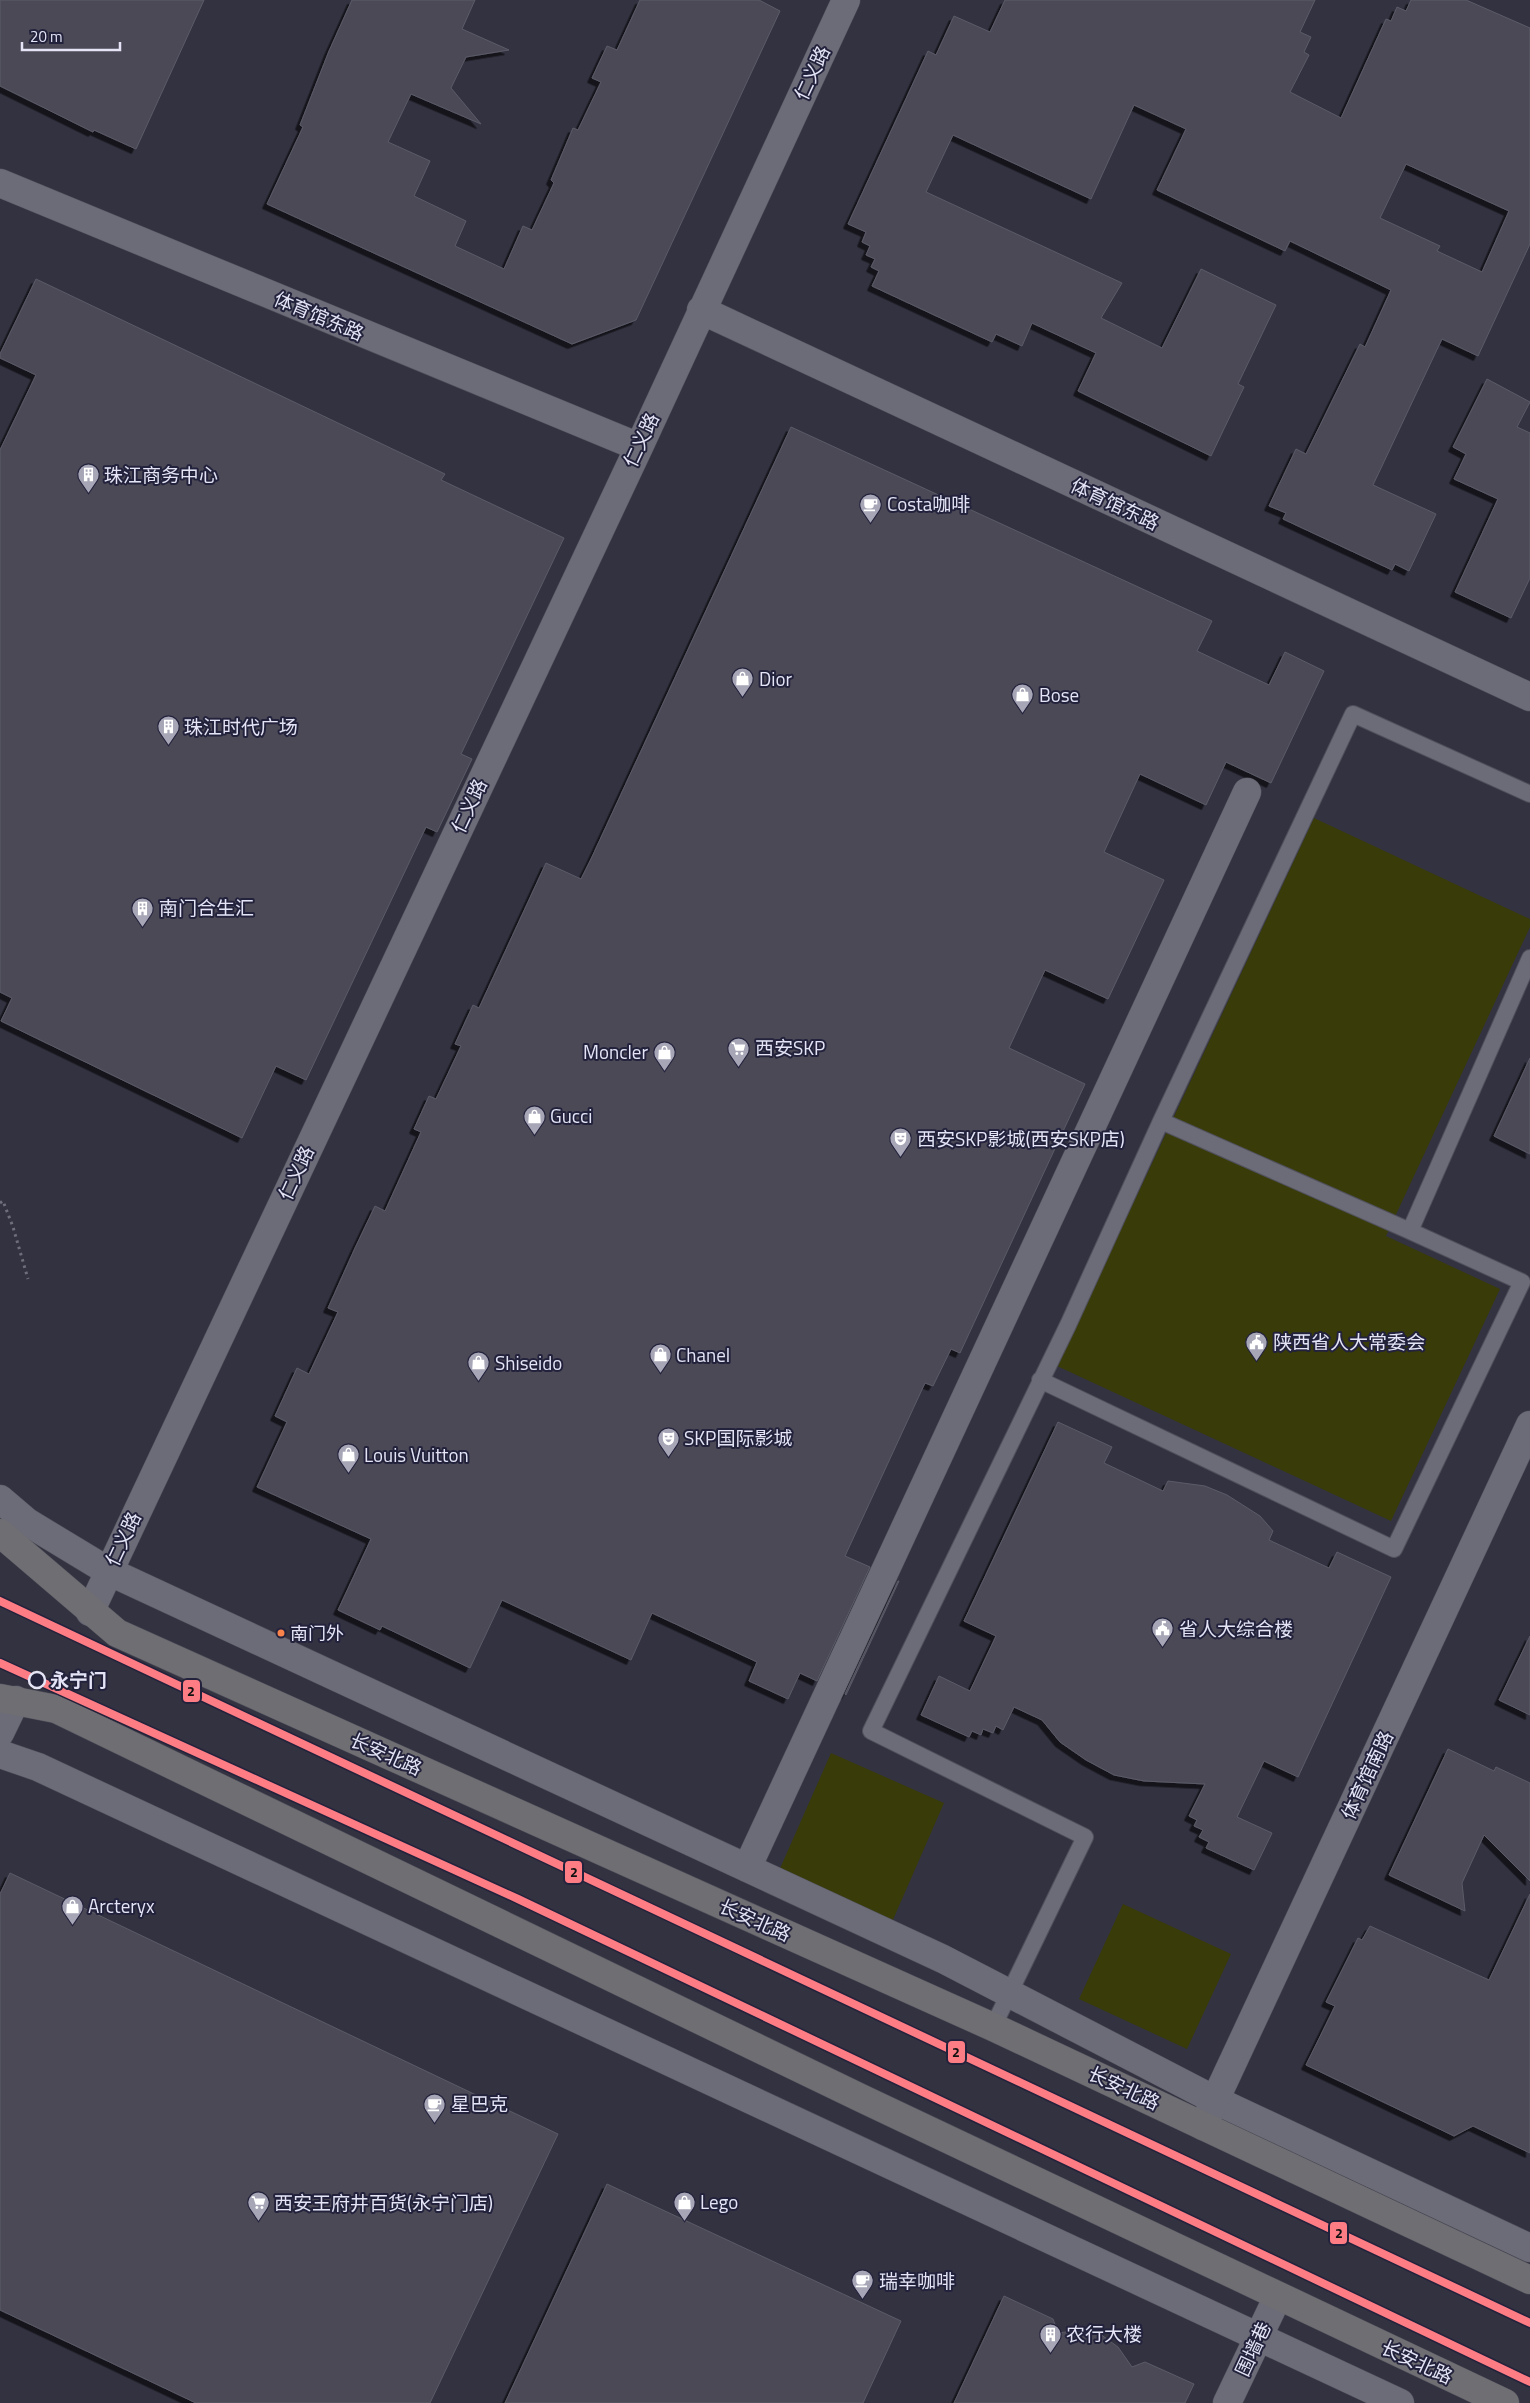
<svg xmlns="http://www.w3.org/2000/svg" width="1530" height="2403" font-family="'Titillium Web','Noto Sans SC',sans-serif">
<style>
.green{fill:#393c09}
.building{fill:#4b4a57;stroke:#5b5b68;fill-rule:evenodd;filter:url(#shadow)}
.lines{fill:none;stroke-linecap:round;stroke-linejoin:round}
.lane-casing{stroke:#50505c;stroke-width:18}
.street-casing{stroke:#50505c;stroke-width:29}
.secondary-casing{stroke:#50505c;stroke-width:29}
.primary-casing{stroke:#50505c;stroke-width:29}
.path{stroke:#6f6f7b;stroke-width:3;stroke-dasharray:2.5 4;stroke-linecap:butt}
.lane{stroke:#6c6c78;stroke-width:16}
.street{stroke:#6c6c78;stroke-width:28}
.secondary{stroke:#6c6c78;stroke-width:28}
.primary{stroke:#6f6e72;stroke-width:28}
.metro-1-casing{stroke:#23223c;stroke-width:11}
.metro-1{stroke:#fe7c84;stroke-width:8}
.bus-dot{fill:#f8844c;stroke:#23223c;stroke-width:2}
.stop-dot{fill:#23223c;stroke:#e4e4f6;stroke-width:2.5}
.labels{text-anchor:middle;stroke-width:4;stroke-linejoin:round;paint-order:stroke}
.bus-label{font-size:18px;fill:#e4e4f6;stroke:#23223c;text-anchor:start}
.street-label{font-size:19px;fill:#e4e4f6;stroke:#23223c}
.poi-label{font-size:19px;fill:#e4e4f6;stroke:#23223c;text-anchor:start}
.stop-label{font-size:19px;font-weight:bold;fill:#e4e4f6;stroke:#23223c;text-anchor:start}
.line-badge{stroke:#23223c;stroke-width:2}
.pale-badge-label{font-size:14px;text-anchor:middle;font-weight:bold;fill:#111}
</style>
<defs>
<filter id="shadow"><feDropShadow dx="-4.5" dy="4.5" stdDeviation="0" flood-color="#0009"/></filter>
</defs>
<rect width="100%" height="100%" fill="#333241"/>
<path class="green" d="M1314,818L1530,919V927L1386,1236L1500,1289L1391,1521L1057,1366Z
M831,1753L944,1803L892,1922L778,1873Z
M1123,1904L1231,1954L1187,2049L1079,1999Z"/>
<path class="building" d="M0,0H204L136,149L94,130L93,132L0,86Z
M352,0H475L462,29L509,50L466,57L451,88L481,124L411,94L388,142L430,161L414,196L466,221L455,246L504,269L523,226L532,230L554,183L551,180L573,128L578,130L601,82L592,78L607,46L617,50L640,0H759L780,11L636,320L572,344L267,204L303,127L300,125L329,51Z
M1005,0H1315L1300,32L1311,37L1304,52L1309,55L1290,92L1341,118L1386,19L1391,21L1397,7L1406,11L1411,0H1466L1530,28V244L1478,356L1442,339L1373,485L1436,514L1409,571L1395,564L1392,570L1283,519L1286,513L1269,506L1296,449L1306,454L1360,344L1365,347L1391,290L1290,241L1285,251L1157,190L1186,129L1134,105L1091,199L953,135L926,192L1122,283L1101,318L1162,348L1201,269L1276,305L1238,384L1244,387L1211,456L1078,391L1096,353L1032,323L1022,346L996,334L992,342L872,286L879,271L871,267L875,259L866,255L870,246L862,242L866,232L848,224L928,51L936,55L954,16L990,32ZM1406,164L1509,211L1482,272L1437,251L1440,246L1380,218Z
M36,279L445,474L441,480L564,538L461,754L472,759L437,832L426,827L306,1080L276,1066L242,1138L1,1021L12,998L0,992V450L36,375L0,358V354Z
M1487,379L1530,402L1517,427L1530,433V578L1511,618L1455,592L1498,499L1454,479L1466,454L1453,447Z
M791,427L1212,621L1197,651L1269,685L1285,652L1324,671L1271,783L1226,762L1206,805L1140,774L1104,852L1164,880L1108,999L1045,970L1009,1048L1085,1084L960,1353L951,1349L933,1386L925,1383L845,1556L870,1567L817,1681L800,1673L788,1699L749,1681L757,1662L652,1613L631,1660L502,1600L470,1668L382,1626L380,1630L338,1610L371,1539L257,1487L287,1422L275,1416L297,1368L309,1374L338,1312L328,1308L355,1248L375,1206L385,1211L421,1132L414,1129L429,1096L436,1099L461,1046L455,1044L473,1005L479,1008L546,863L581,879L591,859Z
M1530,1058V1154L1494,1136Z
M1058,1422L1112,1447L1104,1463L1163,1491L1168,1481L1205,1486L1227,1495L1260,1516L1273,1531L1269,1540L1329,1568L1337,1552L1391,1577L1298,1777L1264,1761L1237,1817L1272,1833L1254,1870L1206,1848L1209,1842L1199,1837L1203,1830L1194,1826L1197,1820L1189,1816L1205,1784L1144,1781L1114,1775L1086,1760L1060,1742L1042,1720L1014,1707L1003,1730L996,1726L993,1733L983,1729L981,1735L972,1731L969,1737L921,1715L939,1676L970,1691L996,1636L964,1621Z
M898,1581H899L846,1695L845,1694Z
M1530,1636V1715L1499,1700Z
M1448,1749L1494,1771L1496,1767L1530,1783V1881L1484,1835L1462,1883L1465,1911L1389,1875Z
M10,1873L558,2134L430,2403H196L0,2310V1894Z
M1530,1894V2153L1473,2126L1454,2136L1306,2065L1335,2006L1326,2002L1358,1938L1362,1940L1370,1926L1489,1980Z
M607,2184L901,2321L863,2403H505Z
M1004,2296L1053,2319L1058,2333L1080,2330L1100,2334L1118,2347L1132,2367L1145,2362L1194,2384L1185,2403H954Z"/>
<g class="lines">
<defs>
<path id="lane" d="M1161,1121L1410,1231L1530,958
M1040,1380L1394,1549L1522,1282L1410,1231
M993,2027L1085,1837L871,1731L1068,1325L1161,1121L1353,714L1530,794"/>
<path id="street" d="M0,1499L27,1522L108,1571L943,1959L1215,2100L1530,2248
M0,1733L16,1700
M0,1754L38,1767L1400,2403
M747,1868L1247,792
M1227,2403L1278,2296"/>
<path id="secondary" d="M0,183L639,447
M701,310L1530,697
M90,1612L639,447L846,0
M1203,2126L1530,1425"/>
<path id="primary" d="M0,1533L117,1633L993,2027L1530,2280
M0,1698L56,1709L863,2099L1505,2403"/>
</defs>
<use href="#lane" class="lane-casing"/>
<use href="#street" class="street-casing"/>
<use href="#secondary" class="secondary-casing"/>
<use href="#primary" class="primary-casing"/>
<path class="path" d="M0,1203L3,1201L13,1227L28,1279"/>
<use href="#lane" class="lane"/>
<use href="#street" class="street"/>
<use href="#secondary" class="secondary"/>
<use href="#primary" class="primary"/>
<defs>
<path id="metro-1" d="M0,1601L1530,2323
M0,1663L518,1899L1530,2382"/>
</defs>
<use href="#metro-1" class="metro-1-casing"/>
<use href="#metro-1" class="metro-1"/>
</g>
<defs>
<symbol id="building-pin" viewBox="-11 -11 22 30"><path d="M0 17L-7.5 6A9.5 9.5 0 1 1 7.5 6Z" fill="#a6a6b7" stroke="#23223c"/><path d="M-4-6H4V6H1V3H-1V6H-4ZM-2.5-4.3h1.7v1.8h-1.7ZM.8-4.3h1.7v1.8H.8ZM-2.5-1h1.7V.8h-1.7ZM.8-1h1.7V.8H.8Z" fill="#fff"/></symbol>
<symbol id="cafe-pin" viewBox="-11 -11 22 30"><path d="M0 17L-7.5 6A9.5 9.5 0 1 1 7.5 6Z" fill="#a6a6b7" stroke="#23223c"/><path d="M-5.5-4.5H6V0H3Q3 3.5 0 3.5H-2.5Q-5.5 3.5-5.5 0ZM3-3.2v2h1.7v-2ZM-6 4.5H4V6H-6Z" fill="#fff"/></symbol>
<symbol id="shop-pin" viewBox="-11 -11 22 30"><path d="M0 17L-7.5 6A9.5 9.5 0 1 1 7.5 6Z" fill="#a6a6b7" stroke="#23223c"/><path d="M-5-2.5h2.3a2.7 3.5 0 0 1 5.4 0H5L5.5 6h-11ZM-1.5-2.5h3a1.5 2.3 0 0 0-3 0Z" fill="#fff"/></symbol>
<symbol id="supermarket-pin" viewBox="-11 -11 22 30"><path d="M0 17L-7.5 6A9.5 9.5 0 1 1 7.5 6Z" fill="#a6a6b7" stroke="#23223c"/><path d="M-6-5.5h2.5l.6 2H6L4.5 2H-2.5L-4.4-4H-6ZM-1.5 3.2a1.3 1.3 0 1 0 .1 0ZM3 3.2a1.3 1.3 0 1 0 .1 0Z" fill="#fff"/></symbol>
<symbol id="theatre-pin" viewBox="-11 -11 22 30"><path d="M0 17L-7.5 6A9.5 9.5 0 1 1 7.5 6Z" fill="#a6a6b7" stroke="#23223c"/><path d="M-5-5.5Q0-4 5-5.5V0Q5 5 0 6Q-5 5-5 0ZM-3.3-2.5H-1v1.5H-3.3ZM1-2.5H3.3v1.5H1ZM-2.8 1Q0 5.5 2.8 1Z" fill="#fff"/></symbol>
<symbol id="civic-pin" viewBox="-11 -11 22 30"><path d="M0 17L-7.5 6A9.5 9.5 0 1 1 7.5 6Z" fill="#a6a6b7" stroke="#23223c"/><path d="M-.6-6.5H3V-4.5H.6V-3L4-1V1h2V6H-6V1h2V-1L-.6-3ZM-1.2 2.5V6h2.4V2.5Z" fill="#fff"/></symbol>
</defs>
<g fill-rule="evenodd">
<use href="#building-pin" x="76" y="462" width="25" height="34"/>
<use href="#cafe-pin" x="858" y="492" width="25" height="34"/>
<use href="#shop-pin" x="730" y="666" width="25" height="34"/>
<use href="#shop-pin" x="1010" y="682" width="25" height="34"/>
<use href="#building-pin" x="156" y="714" width="25" height="34"/>
<use href="#building-pin" x="130" y="896" width="25" height="34"/>
<use href="#supermarket-pin" x="726" y="1036" width="25" height="34"/>
<use href="#shop-pin" x="652" y="1040" width="25" height="34"/>
<use href="#shop-pin" x="522" y="1104" width="25" height="34"/>
<use href="#theatre-pin" x="888" y="1126" width="25" height="34"/>
<use href="#civic-pin" x="1244" y="1330" width="25" height="34"/>
<use href="#shop-pin" x="648" y="1342" width="25" height="34"/>
<use href="#shop-pin" x="466" y="1350" width="25" height="34"/>
<use href="#theatre-pin" x="656" y="1426" width="25" height="34"/>
<use href="#shop-pin" x="336" y="1442" width="25" height="34"/>
<use href="#civic-pin" x="1150" y="1616" width="25" height="34"/>
<use href="#shop-pin" x="60" y="1894" width="25" height="34"/>
<use href="#cafe-pin" x="422" y="2092" width="25" height="34"/>
<use href="#shop-pin" x="672" y="2190" width="25" height="34"/>
<use href="#supermarket-pin" x="246" y="2190" width="25" height="34"/>
<use href="#cafe-pin" x="850" y="2268" width="25" height="34"/>
<use href="#building-pin" x="1038" y="2322" width="25" height="34"/>
</g>
<circle class="bus-dot" cx="281" cy="1633" r="4.5"/>
<circle class="stop-dot" cx="37" cy="1680" r="8"/>
<g class="labels">
<g class="bus-label">
<text x="290" y="1640">南门外</text>
</g>
<g class="street-label">
<text transform="translate(812 73) rotate(-65)" y="7">仁义路</text>
<text transform="translate(319 316) rotate(23)" y="7">体育馆东路</text>
<text transform="translate(641 440) rotate(-65)" y="7">仁义路</text>
<text transform="translate(1115 504) rotate(25)" y="7">体育馆东路</text>
<text transform="translate(469 806) rotate(-65)" y="7">仁义路</text>
<text transform="translate(296 1173) rotate(-65)" y="7">仁义路</text>
<text transform="translate(123 1539) rotate(-65)" y="7">仁义路</text>
<text transform="translate(386 1754) rotate(24)" y="7">长安北路</text>
<text transform="translate(1367 1775) rotate(-65)" y="7">体育馆南路</text>
<text transform="translate(755 1920) rotate(24)" y="7">长安北路</text>
<text transform="translate(1124 2088) rotate(25)" y="7">长安北路</text>
<text transform="translate(1253 2349) rotate(-65)" y="7">围墙巷</text>
<text transform="translate(1417 2362) rotate(25)" y="7">长安北路</text>
</g>
<g class="poi-label">
<text x="104" y="482">珠江商务中心</text>
<text x="887" y="511">Costa咖啡</text>
<text x="759" y="686">Dior</text>
<text x="1039" y="702">Bose</text>
<text x="184" y="734">珠江时代广场</text>
<text x="159" y="915">南门合生汇</text>
<text x="755" y="1055">西安SKP</text>
<text x="648" y="1059" text-anchor="end">Moncler</text>
<text x="550" y="1123">Gucci</text>
<text x="917" y="1146">西安SKP影城(西安SKP店)</text>
<text x="1273" y="1349">陕西省人大常委会</text>
<text x="676" y="1362">Chanel</text>
<text x="495" y="1370">Shiseido</text>
<text x="684" y="1445">SKP国际影城</text>
<text x="364" y="1462">Louis Vuitton</text>
<text x="1179" y="1636">省人大综合楼</text>
<text x="88" y="1913">Arcteryx</text>
<text x="451" y="2111">星巴克</text>
<text x="700" y="2209">Lego</text>
<text x="274" y="2210">西安王府井百货(永宁门店)</text>
<text x="879" y="2288">瑞幸咖啡</text>
<text x="1066" y="2341">农行大楼</text>
</g>
<g class="stop-label">
<text x="50" y="1687">永宁门</text>
</g>
</g>
<g class="line-badge">
<rect x="182" y="1679" width="19" height="24" rx="5" fill="#fe7c84"/>
<rect x="564" y="1860" width="19" height="24" rx="5" fill="#fe7c84"/>
<rect x="947" y="2040" width="19" height="24" rx="5" fill="#fe7c84"/>
<rect x="1329" y="2221" width="19" height="24" rx="5" fill="#fe7c84"/>
</g>
<g class="pale-badge-label">
<text x="191" y="1696">2</text>
<text x="574" y="1877">2</text>
<text x="956" y="2057">2</text>
<text x="1339" y="2238">2</text>
</g>
<path d="M22 42v8h98v-8" fill="none" stroke="#e4e4f6" stroke-width="2.5"/>
<text x="30" y="42" font-size="15" fill="#e4e4f6" stroke="#23223c" stroke-width="4" paint-order="stroke">20 m</text>
</svg>
